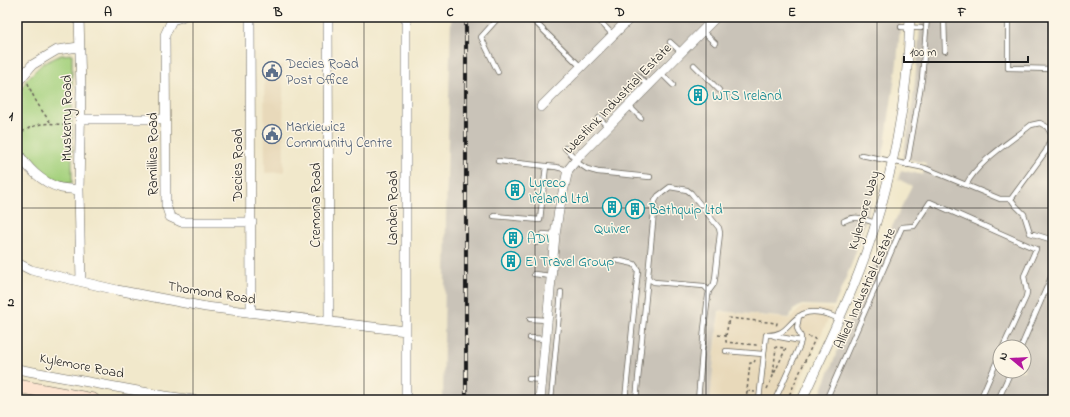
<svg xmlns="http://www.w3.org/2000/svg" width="1070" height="417" font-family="'Indie Flower',sans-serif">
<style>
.built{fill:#e8d9ba}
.industrial{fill:#c9c3b8;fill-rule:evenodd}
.green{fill:#a5d17e;stroke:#60764d}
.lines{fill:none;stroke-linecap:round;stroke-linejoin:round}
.lane-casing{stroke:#676359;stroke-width:6}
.street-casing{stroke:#676359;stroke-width:10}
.secondary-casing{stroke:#676359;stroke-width:14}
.path{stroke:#676359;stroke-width:1.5;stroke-dasharray:3 3;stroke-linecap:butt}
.lane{stroke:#fff;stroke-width:4.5}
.street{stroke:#fff;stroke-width:9}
.secondary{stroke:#fde4d0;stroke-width:13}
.rail-casing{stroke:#1c1c1c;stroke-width:4}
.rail{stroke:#fcf5e5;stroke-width:2.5;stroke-dasharray:8;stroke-linecap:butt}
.grid{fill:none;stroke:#1c1c1c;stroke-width:1;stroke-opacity:0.55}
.labels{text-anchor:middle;stroke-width:3;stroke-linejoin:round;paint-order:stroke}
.service-label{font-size:14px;fill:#4e5e75;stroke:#fcf5e5;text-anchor:start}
.culture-label{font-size:14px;fill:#0d838f;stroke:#fcf5e5;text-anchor:start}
.street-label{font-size:14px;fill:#1c1c1c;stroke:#fcf5e5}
.neatline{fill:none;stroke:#1c1c1c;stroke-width:1.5}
.grid-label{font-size:13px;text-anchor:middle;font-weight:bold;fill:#1c1c1c}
</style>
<rect width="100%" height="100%" fill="#fcf5e5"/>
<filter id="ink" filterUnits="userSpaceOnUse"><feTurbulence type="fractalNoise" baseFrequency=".025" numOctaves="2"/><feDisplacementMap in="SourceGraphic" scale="8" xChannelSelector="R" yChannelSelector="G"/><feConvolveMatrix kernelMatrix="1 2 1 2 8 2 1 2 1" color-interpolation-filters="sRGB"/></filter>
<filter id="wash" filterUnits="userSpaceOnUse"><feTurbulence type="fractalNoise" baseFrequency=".012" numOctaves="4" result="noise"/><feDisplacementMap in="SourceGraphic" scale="16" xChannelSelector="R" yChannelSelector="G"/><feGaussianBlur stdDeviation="0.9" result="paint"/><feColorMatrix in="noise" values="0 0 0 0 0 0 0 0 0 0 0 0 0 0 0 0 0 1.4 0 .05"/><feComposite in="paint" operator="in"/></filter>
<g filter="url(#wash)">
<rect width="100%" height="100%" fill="#f1e8cb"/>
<path class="built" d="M264,65H283L284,172L265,173Z
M802,307L833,309L791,400H710L720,312L790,319Z"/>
<path class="industrial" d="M451,17H901L897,62L885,145L868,213L852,263L834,306L802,305L793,310L789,318L719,311L710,400H443L446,218Z
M921,17H1053V400H818L865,282L912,186L898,179L901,170L923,175L926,163L903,158L913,103ZM1000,347H1024V371H1000Z"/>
<path class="green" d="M72,54V184L59,182L42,172L23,152L17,138V102L26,80L42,64L61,55Z"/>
</g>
<g filter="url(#ink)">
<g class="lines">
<defs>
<path id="lane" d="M530,17L581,67
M596,17L613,35
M944,17L945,51
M1008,17V68L1053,69
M901,27L921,28
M702,31L715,43
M670,42L681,52
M694,65L719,90
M498,72L481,37L499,17
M661,73L673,85
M637,75L648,86
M629,106L641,118
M599,118L608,127
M565,148L576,159
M861,155L925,168L1000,199H1011L1046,151L1052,135L1047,127L1040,123L1031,125C1010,142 978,161 966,185
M575,161L587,169L598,172L650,177
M907,165L922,79L927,17
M546,166L556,167L568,170
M1011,199L1016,206L1024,214L1030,233L1053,240
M494,216L540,220L546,166L498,161
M844,221C856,214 864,220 876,223
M536,243L538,238L543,234L555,235
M616,260L634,264L638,270L625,400
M534,274L551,276
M530,319L547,320
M774,336L801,341
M530,338L546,339
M1021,347L1053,273
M726,351L763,354
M529,379L542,380
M551,400L561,292
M636,400L648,276
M698,400L704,329L708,296L709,291L714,284L715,279L720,233L719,228L691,193L687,190L670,187L658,196L655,201L648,276L649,279L654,282L704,286L709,291
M759,400L766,335C788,336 787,322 803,314C813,309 830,314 839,319
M775,400L800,345L801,337L797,328L799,316
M826,400L902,227L914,226L930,202L1036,249L1024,276L1027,292L1026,297L1003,347
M980,400L1000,354
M998,400L1011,371"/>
<path id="street" d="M79,17L81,89L79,190L81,281
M182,17L172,20L165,35L166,205L170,217L181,222H252
M250,17L251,313
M328,17L329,321
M17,83L32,65L57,50L79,47
M541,107L631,17
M80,119H165
M17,151C26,167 42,183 61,188C67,189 73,189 79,190
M17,263L31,270L117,290L206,307L406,331
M17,369L165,396L194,400
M406,400V17
M540,400L555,235L559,210L568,170L582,153L716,17
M802,400C821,357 842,316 859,272C890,191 908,104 910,17"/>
<path id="secondary" d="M17,386L93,400"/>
</defs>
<use href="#lane" class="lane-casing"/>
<use href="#street" class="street-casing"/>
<use href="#secondary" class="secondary-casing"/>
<path class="path" d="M28,83C33,98 41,110 51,123
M17,135C37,122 48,121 72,127
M718,335L726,336V342L756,345V347
M726,336L729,318L777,323L776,327
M767,389L786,348L776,347L773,376
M747,391L755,392
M746,400L750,363H754L755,360
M787,400L815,339L808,336"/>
<use href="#lane" class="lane"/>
<use href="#street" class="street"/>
<use href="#secondary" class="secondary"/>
<defs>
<path id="rail" d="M466,17V400"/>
</defs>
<use href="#rail" class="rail-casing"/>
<use href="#rail" class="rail"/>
</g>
</g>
<path class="grid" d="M193,17V400M364,17V400M535,17V400M706,17V400M877,17V400M17,208H1053"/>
<defs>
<symbol id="civic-ring" viewBox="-11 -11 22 22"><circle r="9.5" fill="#fcf5e5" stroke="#5c6f8a" stroke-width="1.5"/><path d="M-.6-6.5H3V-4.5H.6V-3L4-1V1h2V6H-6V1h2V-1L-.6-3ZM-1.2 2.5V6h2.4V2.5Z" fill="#5c6f8a"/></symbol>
<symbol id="building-ring" viewBox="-11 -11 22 22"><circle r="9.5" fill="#fcf5e5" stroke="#0f9aa8" stroke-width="1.5"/><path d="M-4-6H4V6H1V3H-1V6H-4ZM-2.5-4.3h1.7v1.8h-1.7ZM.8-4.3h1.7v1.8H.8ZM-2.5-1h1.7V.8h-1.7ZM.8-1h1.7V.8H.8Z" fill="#0f9aa8"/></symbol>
</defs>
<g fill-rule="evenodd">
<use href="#civic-ring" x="261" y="60" width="22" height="22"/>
<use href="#building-ring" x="687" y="84" width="22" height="22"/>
<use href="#civic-ring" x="261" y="123" width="22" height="22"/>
<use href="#building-ring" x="504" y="179" width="22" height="22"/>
<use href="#building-ring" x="601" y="196" width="22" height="22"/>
<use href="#building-ring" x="624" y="198" width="22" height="22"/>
<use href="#building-ring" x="502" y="227" width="22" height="22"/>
<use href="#building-ring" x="500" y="250" width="22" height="22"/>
</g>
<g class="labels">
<g class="service-label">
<text x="286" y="68">Decies Road<tspan x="286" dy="16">Post Office</tspan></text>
<text x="286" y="131">Markiewicz<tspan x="286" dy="16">Community Centre</tspan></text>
</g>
<g class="culture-label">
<text x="712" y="100">WTS Ireland</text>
<text x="529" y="187">Lyreco<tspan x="529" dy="16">Ireland Ltd</tspan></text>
<text x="649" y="214">Bathquip Ltd</text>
<text x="612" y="233" text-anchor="middle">Quiver</text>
<text x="527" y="243">ADI</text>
<text x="525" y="266">EI Travel Group</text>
</g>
<g class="street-label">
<text transform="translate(617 98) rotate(-46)" y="5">Westlink Industrial Estate</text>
<text transform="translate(66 118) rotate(-90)" y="5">Muskerry Road</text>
<text transform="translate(152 154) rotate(-90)" y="5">Ramillies Road</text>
<text transform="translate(237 165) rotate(-90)" y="5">Decies Road</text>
<text transform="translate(315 205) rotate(-90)" y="5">Cremona Road</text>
<text transform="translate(392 208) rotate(-90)" y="5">Landen Road</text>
<text transform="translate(863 210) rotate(-74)" y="5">Kylemore Way</text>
<text transform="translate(864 288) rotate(-66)" y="5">Allied Industrial Estate</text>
<text transform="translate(212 292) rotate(9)" y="5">Thomond Road</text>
<text transform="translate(82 365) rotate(11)" y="5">Kylemore Road</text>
</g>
</g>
<rect width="1070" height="417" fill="none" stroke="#fcf5e5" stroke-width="44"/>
<g transform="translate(1012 359) rotate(288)"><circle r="19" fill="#fcf5e5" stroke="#a29e95"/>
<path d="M0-3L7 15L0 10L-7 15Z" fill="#b5179e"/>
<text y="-6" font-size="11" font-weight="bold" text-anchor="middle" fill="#1c1c1c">N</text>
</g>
<path d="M904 56v6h124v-6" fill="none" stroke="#1c1c1c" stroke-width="2"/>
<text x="910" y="56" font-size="12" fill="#1c1c1c" stroke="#fcf5e5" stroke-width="3" paint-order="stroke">100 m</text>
<rect x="22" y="22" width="1026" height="373" class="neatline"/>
<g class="grid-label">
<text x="108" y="16">A</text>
<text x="278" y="16">B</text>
<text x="450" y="16">C</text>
<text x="620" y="16">D</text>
<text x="792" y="16">E</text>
<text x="962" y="16">F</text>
<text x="11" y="120">1</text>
<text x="11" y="306">2</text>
</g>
</svg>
